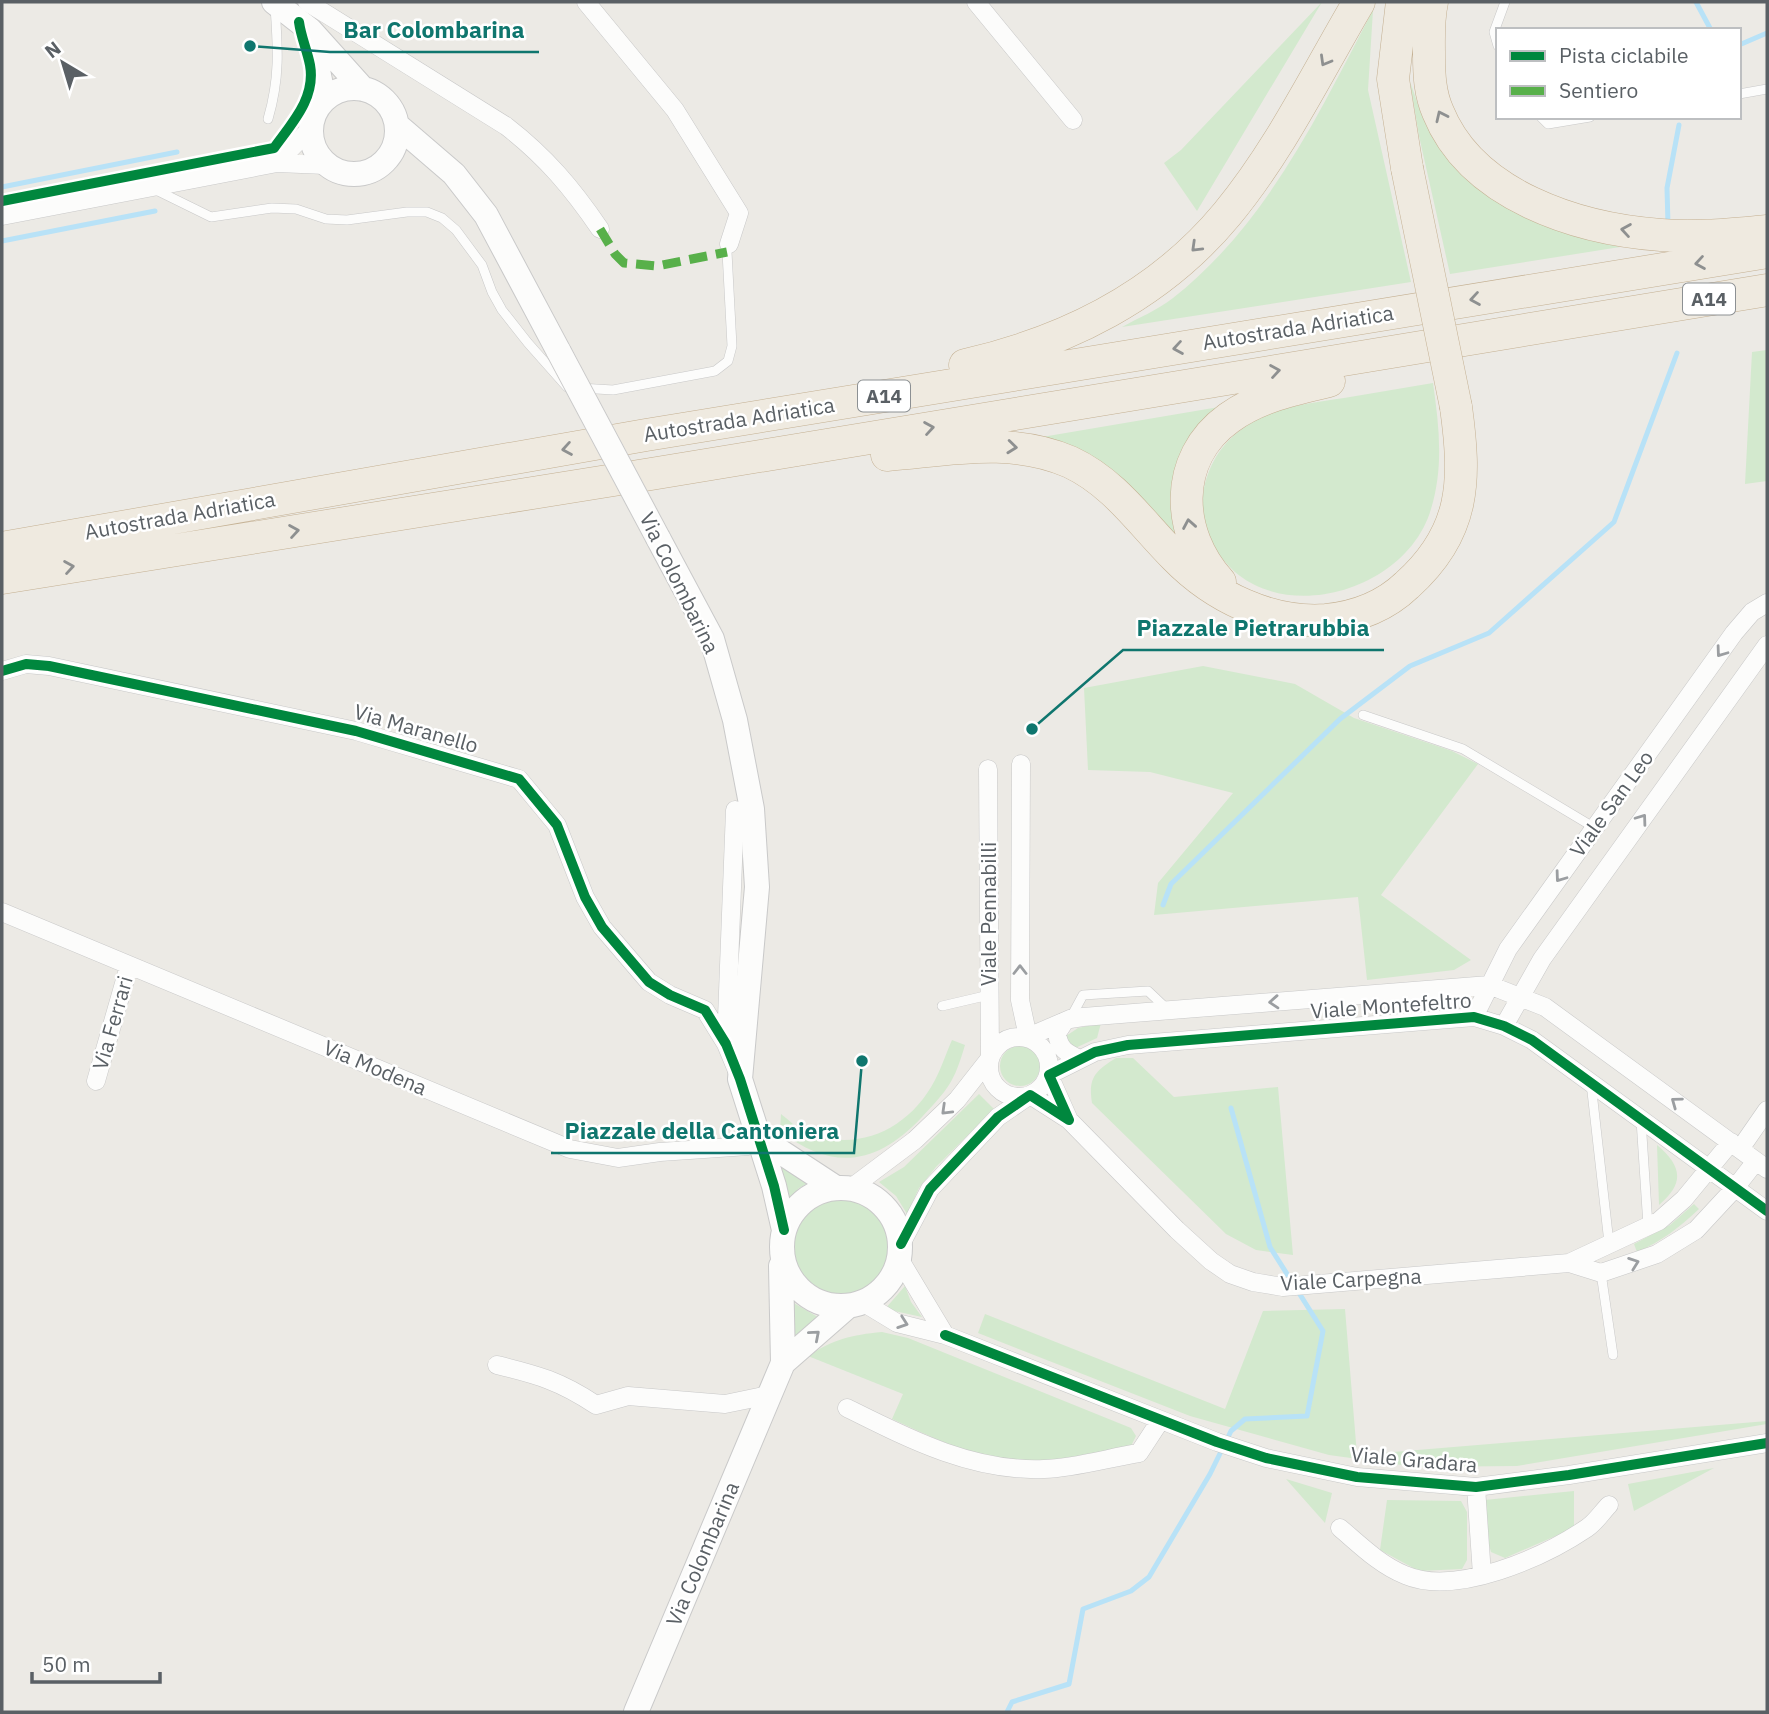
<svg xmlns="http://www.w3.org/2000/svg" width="1769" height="1714" font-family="'IBM Plex Sans',sans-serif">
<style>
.green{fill:#d3e9ce}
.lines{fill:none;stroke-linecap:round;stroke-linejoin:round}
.stream{stroke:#b8e2f7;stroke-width:5}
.lane-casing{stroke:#c8c8c8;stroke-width:10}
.street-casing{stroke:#c8c8c8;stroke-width:19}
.secondary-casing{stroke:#c9c9c9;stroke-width:26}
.highway-casing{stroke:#c4b092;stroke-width:33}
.lane{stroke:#fcfcfb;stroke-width:9}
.street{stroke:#fcfcfb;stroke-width:18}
.secondary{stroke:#fcfcfb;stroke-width:24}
.highway{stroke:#efeae0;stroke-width:32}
.secondary-bridge-casing{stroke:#c9c9c9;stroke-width:26;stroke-linecap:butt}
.highway-bridge-casing{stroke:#c4b092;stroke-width:33;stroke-linecap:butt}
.secondary-bridge{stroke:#fcfcfb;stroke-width:24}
.highway-bridge{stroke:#efeae0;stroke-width:32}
.quiet{stroke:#58b04a;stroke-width:9;stroke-dasharray:18 9;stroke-linecap:butt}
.cycleway-casing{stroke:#fff;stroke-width:15}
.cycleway{stroke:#00873e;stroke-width:10}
.oneway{stroke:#8e9090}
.oneway2{stroke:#9b9ea1}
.labels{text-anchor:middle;stroke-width:5;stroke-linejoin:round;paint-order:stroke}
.shield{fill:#fff;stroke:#8c9093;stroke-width:2}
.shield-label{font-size:19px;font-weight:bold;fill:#5a6065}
.street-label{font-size:21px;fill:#5a6065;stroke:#fff}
.leader{fill:none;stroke:#0f766e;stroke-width:2.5}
.callout-dot{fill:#0f766e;stroke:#fff;stroke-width:2.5}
.callout-label{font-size:23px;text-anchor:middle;font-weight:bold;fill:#0f766e;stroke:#fff;stroke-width:5;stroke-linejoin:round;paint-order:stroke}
</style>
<rect width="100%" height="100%" fill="#eceae5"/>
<path class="green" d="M1322,2L1197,211L1164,163L1181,150Z
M1373,10L1368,90L1411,282L1122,327C1138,318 1158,310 1173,298C1267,224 1319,113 1373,10Z
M1410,82C1416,97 1420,114 1428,128C1465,202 1545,229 1620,247L1450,274L1419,136Z
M1767,350V481L1745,484L1752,352Z
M1433,383C1439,425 1444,467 1431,509C1405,598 1260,633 1213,544C1204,527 1201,507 1204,488C1210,461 1224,440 1248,425C1275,406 1312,403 1344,398C1374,393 1403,388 1433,383Z
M1219,407C1210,416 1200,425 1192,435C1168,463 1168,503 1177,537L1042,437Z
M1203,666L1295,684L1354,718L1452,751L1478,764L1381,895L1471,960L1454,970L1367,980L1358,897L1154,915L1158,883L1233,793L1150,772L1088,770L1084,688Z
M1101,1023L1097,1038L1071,1050L1063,1038L1078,1028Z
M952,1040L965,1045C954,1083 948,1089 922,1117C877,1165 833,1172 780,1131L781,1114C789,1120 798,1130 808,1133C860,1153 910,1128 935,1080C942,1067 946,1053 952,1040Z
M1000 1066a20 20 0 1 1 40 0a20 20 0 1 1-40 0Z
M1116,1058H1133L1174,1097L1278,1087L1293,1255L1256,1250L1226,1234L1092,1103C1088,1078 1095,1071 1116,1058Z
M979,1094L994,1109L936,1167L919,1188L907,1214L896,1196L879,1182L904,1167Z
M1657,1145C1682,1166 1685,1183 1659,1205Z
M771,1156L816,1179L799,1188L786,1204Z
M794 1248a48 48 0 1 1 96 0a48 48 0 1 1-96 0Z
M1694,1204L1699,1209C1680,1227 1662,1241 1637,1252L1634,1244L1670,1225Z
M905,1286L911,1302L922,1317L885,1309Z
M792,1302L823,1320L790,1343Z
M1345,1309L1357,1455L1767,1421V1424L1517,1466L1416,1467L1329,1455L1190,1416L978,1333L985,1314L1225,1409L1263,1311Z
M882,1332L908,1338L1131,1428L1136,1436L1131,1446C1097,1455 1043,1466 1008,1461C967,1455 930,1436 892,1419L903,1394L808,1356C834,1339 851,1335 882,1332Z
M1714,1468L1634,1511L1628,1484Z
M1286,1479L1332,1493L1325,1523Z
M1574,1491V1528L1505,1558L1491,1552L1487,1538L1485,1500Z
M1387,1500L1461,1501L1467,1512V1560L1462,1569L1419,1571L1380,1550Z"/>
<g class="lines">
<path class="stream" d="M1696,2L1711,30
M1739,45L1767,33
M2,187L177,152
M1668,225L1667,188L1679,125
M2,241L155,211
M1163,905L1171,884L1340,719L1410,666L1489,633L1614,522L1677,353
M1007,1712L1012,1702L1069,1684L1083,1609L1131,1591L1149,1577L1210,1474L1231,1431L1245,1419L1307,1416L1323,1331L1270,1247L1231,1108"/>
<defs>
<path id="lane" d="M1498,46L1494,32L1505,2
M1739,94L1767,89
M1541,117L1548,124L1590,117
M268,119C280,78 278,48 275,7
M154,189L211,217L272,208L296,209L326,219L347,220L407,212H427L442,218L456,230L482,265L492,292L502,310L528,343L567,387
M580,388L613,390L715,371L728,361L732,346L727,252L729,244
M1363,715L1463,749L1595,828
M942,1006L989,995
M1070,1019L1083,995L1148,991L1167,1009
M1591,1083L1609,1243
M1641,1120L1648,1226
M1601,1273L1613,1355"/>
<path id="street" d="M307,2L506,126C546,157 572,188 600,229
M586,2L675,110L739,213L729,244
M976,2L1073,120
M277,163L311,128
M2,216L277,163L326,165
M2,671L26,664L49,666L356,731L519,779L557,825L585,897L602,927L649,982L670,995L705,1010L726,1044L738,1073
M1021,764L1020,1000L1028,1037L1070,1019L1083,1017L1489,985L1545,1007L1767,1169
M2,912L570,1149L618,1158L660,1152L748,1146L758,1137
M1474,1017L1508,949L1734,633L1752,612L1767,603
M1065,1021L1057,1033C1059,1049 1066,1053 1080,1059
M1504,1026L1542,959L1767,645
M989 1067a30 30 0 1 1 60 0a30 30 0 1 1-60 0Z
M726,1044L735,810
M96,1081L129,966
M1069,1120L1177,1230L1211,1261L1230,1274L1253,1282L1283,1287L1569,1263L1659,1221L1684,1199L1731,1142
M1740,1149L1767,1110
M851,1188L915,1140L957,1100L990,1058L988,769
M901,1244L930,1189L998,1117L1030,1095L1069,1120L1049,1075L1095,1052L1128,1045L1474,1017L1504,1026L1532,1040L1767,1211
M900,1260L945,1335
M1569,1263L1601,1273L1657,1254L1696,1230L1735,1188L1756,1161
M864,1303L897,1323L945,1335L1217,1442L1266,1458L1357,1477L1476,1487L1569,1475L1767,1443
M497,1365C538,1375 560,1381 596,1405L628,1396L725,1404L769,1395
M847,1408C909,1439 973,1472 1044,1469C1075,1468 1108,1458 1139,1453L1160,1421
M1476,1487L1482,1575
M1340,1528C1360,1545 1380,1565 1405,1575C1456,1597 1544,1557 1587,1528C1596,1522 1602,1512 1609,1505"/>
<path id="secondary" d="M274,2L310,30L363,89
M310,31L324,100
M311 131a43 43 0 1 1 86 0a43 43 0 1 1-86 0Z
M397,125L454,174L486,215L559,352
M658,538L712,639L735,720L752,809L757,887L740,1079L774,1186L784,1230
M758,1137L836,1188
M782 1247a59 59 0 1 1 118 0a59 59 0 1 1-118 0Z
M781,1266L783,1363
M636,1712L783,1363L847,1307"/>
<path id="highway" d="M1402,2L1393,79L1407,168
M1432,2C1428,20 1429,37 1429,55C1429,75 1430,94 1438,112C1472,196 1578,229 1661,235C1696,238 1732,234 1767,231
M965,365C1066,342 1160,295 1227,214C1280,150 1317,73 1359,2
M887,455C949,450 1011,436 1070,462C1115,483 1141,523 1175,557C1214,597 1270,624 1326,620C1356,617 1385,606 1407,585C1466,532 1466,480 1456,407
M2,548L646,435L1767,252
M2,578L651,474L1767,290
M1220,582C1176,534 1172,459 1229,418C1258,397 1294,389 1329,381"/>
</defs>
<use href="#lane" class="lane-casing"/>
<use href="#street" class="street-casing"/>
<use href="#secondary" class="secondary-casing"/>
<use href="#highway" class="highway-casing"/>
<use href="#lane" class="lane"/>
<use href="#street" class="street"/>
<use href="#secondary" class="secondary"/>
<use href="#highway" class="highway"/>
<defs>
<path id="secondary-bridge" d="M559,352L658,538"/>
<path id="highway-bridge" d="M1407,168L1456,407"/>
</defs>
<use href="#secondary-bridge" class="secondary-bridge-casing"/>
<use href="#highway-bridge" class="highway-bridge-casing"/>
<use href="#secondary-bridge" class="secondary-bridge"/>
<use href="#highway-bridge" class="highway-bridge"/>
<path class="quiet" d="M600,229L615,254L624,263L657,266L727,252"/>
<defs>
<path id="cycleway" d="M2,201L274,148C292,123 316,98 310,65C307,50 301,37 299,22
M2,671L26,664L49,666L356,731L519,779L557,825L585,897L602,927L649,982L670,995L705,1010L726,1044L740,1079L774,1186L784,1230
M901,1244L930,1189L998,1117L1030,1095L1069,1120L1049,1075L1095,1052L1128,1045L1474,1017L1504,1026L1532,1040L1767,1211
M945,1335L1217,1442L1266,1458L1357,1477L1476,1487L1569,1475L1767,1443"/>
</defs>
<use href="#cycleway" class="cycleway-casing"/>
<use href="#cycleway" class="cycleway"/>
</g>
<defs><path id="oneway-chevron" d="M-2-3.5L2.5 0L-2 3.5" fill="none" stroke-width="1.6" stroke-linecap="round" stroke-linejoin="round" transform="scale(1.75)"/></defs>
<g class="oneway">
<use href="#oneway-chevron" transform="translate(1325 61) rotate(120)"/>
<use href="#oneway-chevron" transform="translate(1441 116) rotate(-115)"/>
<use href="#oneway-chevron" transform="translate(1626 230) rotate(-171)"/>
<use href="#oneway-chevron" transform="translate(1196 247) rotate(136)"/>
<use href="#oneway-chevron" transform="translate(1700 263) rotate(171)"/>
<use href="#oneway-chevron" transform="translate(1475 299) rotate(171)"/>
<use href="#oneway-chevron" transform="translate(1178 348) rotate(171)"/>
<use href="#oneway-chevron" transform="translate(1275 371) rotate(-9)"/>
<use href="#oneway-chevron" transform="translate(929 428) rotate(-9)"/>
<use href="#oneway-chevron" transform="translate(1012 447) rotate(6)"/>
<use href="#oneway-chevron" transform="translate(567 449) rotate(170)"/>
<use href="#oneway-chevron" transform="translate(1189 524) rotate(-100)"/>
<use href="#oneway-chevron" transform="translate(294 531) rotate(-9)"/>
<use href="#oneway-chevron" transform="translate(69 567) rotate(-9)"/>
</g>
<g class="oneway2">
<use href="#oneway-chevron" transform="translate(1721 652) rotate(126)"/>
<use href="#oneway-chevron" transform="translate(1642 819) rotate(-54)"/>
<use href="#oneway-chevron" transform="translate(1560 877) rotate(126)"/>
<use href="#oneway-chevron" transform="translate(1020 970) rotate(-90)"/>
<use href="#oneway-chevron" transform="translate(1274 1002) rotate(176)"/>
<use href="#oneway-chevron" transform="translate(1676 1102) rotate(-144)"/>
<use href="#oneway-chevron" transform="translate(946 1110) rotate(136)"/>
<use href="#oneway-chevron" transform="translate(1634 1263) rotate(-20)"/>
<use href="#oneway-chevron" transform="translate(903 1323) rotate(19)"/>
<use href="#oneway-chevron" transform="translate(815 1335) rotate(-41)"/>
</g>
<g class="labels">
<g class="shield">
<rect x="1683" y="283.5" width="52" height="31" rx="5"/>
<rect x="858" y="380.5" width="52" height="31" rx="5"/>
</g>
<g class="shield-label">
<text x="1709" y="306">A14</text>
<text x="884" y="403">A14</text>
</g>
<g class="street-label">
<text transform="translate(1298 328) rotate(-9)" y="7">Autostrada Adriatica</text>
<text transform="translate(739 420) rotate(-9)" y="7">Autostrada Adriatica</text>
<text transform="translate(180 516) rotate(-10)" y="7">Autostrada Adriatica</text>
<text transform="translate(679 583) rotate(64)" y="7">Via Colombarina</text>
<text transform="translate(416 729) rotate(16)" y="7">Via Maranello</text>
<text transform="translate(1612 804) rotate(-54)" y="7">Viale San Leo</text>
<text transform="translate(989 914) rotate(-90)" y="7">Viale Pennabilli</text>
<text transform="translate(1391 1006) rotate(-4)" y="7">Viale Montefeltro</text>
<text transform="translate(113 1023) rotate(-74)" y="7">Via Ferrari</text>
<text transform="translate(375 1068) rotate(23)" y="7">Via Modena</text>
<text transform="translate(1351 1280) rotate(-3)" y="7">Viale Carpegna</text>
<text transform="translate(1414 1460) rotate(5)" y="7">Viale Gradara</text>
<text transform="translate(703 1554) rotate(-67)" y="7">Via Colombarina</text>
</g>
</g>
<path class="leader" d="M250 46L330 52H539M1032 729L1123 650H1384M862 1061L854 1153H551"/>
<g class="callout-dot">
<circle cx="250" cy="46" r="7"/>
<circle cx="1032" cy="729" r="7"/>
<circle cx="862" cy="1061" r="7"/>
</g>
<g class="callout-label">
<text x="434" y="38">Bar Colombarina</text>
<text x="1253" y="636">Piazzale Pietrarubbia</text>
<text x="702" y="1139">Piazzale della Cantoniera</text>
</g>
<rect width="1769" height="1714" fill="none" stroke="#5a6065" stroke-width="7"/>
<rect x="1496" y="28" width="245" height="91" fill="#ffffff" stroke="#bdbfc1" stroke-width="2"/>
<rect x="1510" y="51" width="35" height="10" fill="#00873e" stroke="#bdbfc1" stroke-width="2"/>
<text x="1559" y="63" font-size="21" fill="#5a6065">Pista ciclabile</text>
<rect x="1510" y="86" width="35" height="10" fill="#58b04a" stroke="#bdbfc1" stroke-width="2"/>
<text x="1559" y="98" font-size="21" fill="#5a6065">Sentiero</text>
<g transform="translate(63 63) rotate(322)" stroke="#ffffff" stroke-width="5" paint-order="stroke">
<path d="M0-5L12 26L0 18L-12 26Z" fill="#5a6065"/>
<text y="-10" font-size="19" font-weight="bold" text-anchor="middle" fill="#5a6065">N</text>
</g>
<path d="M32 1672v10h128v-10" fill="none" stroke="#5a6065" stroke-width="3.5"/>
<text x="42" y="1672" font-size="21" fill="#5a6065" stroke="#ffffff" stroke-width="5" paint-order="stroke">50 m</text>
</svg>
